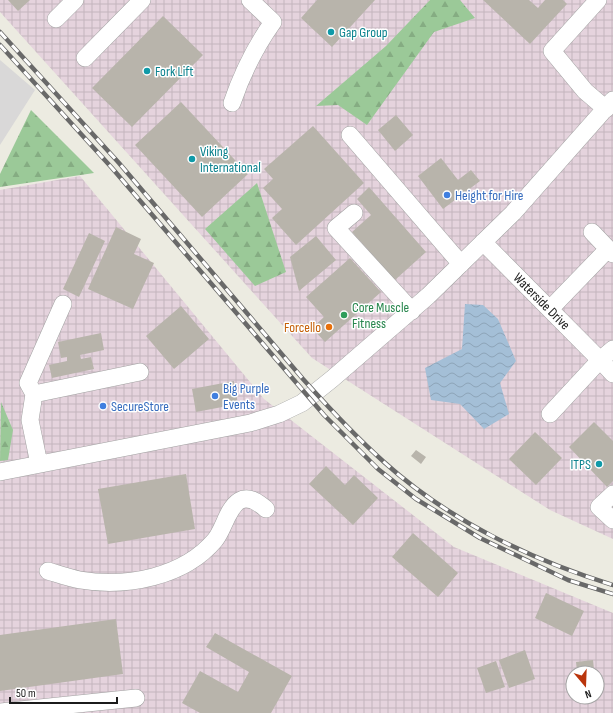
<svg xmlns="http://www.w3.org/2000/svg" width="613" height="713" font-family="'Sofia Sans Condensed',sans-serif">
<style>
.residential{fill:#d9d8d8}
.industrial{fill:url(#industrial-grid);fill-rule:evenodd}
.forest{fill:url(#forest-firs)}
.water{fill:url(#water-waves)}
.building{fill:#b8b4ab}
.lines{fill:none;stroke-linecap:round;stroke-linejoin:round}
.minor-casing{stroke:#a2a2a2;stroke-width:18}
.minor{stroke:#fff;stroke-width:17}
.rail-casing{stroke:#696969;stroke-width:4.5}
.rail{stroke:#fff;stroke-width:3;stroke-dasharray:9;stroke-linecap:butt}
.culture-dot{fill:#0f9aa8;stroke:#fff;stroke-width:1.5}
.shop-dot{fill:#3f7fe0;stroke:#fff;stroke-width:1.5}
.leisure-dot{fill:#2e9e5b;stroke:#fff;stroke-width:1.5}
.food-dot{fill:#e8710a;stroke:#fff;stroke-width:1.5}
.labels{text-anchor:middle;stroke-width:3;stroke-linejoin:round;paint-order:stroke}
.culture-label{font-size:14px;fill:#0d838f;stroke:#fff;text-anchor:start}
.shop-label{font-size:14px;fill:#366cbe;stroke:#fff;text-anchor:start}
.street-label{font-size:14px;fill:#1b1b1b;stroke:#fff}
.leisure-label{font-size:14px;fill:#27864d;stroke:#fff;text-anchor:start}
.food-label{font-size:14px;fill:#c56008;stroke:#fff;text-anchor:end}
</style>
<defs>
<pattern id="industrial-grid" width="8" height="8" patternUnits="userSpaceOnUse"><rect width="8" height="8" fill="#e5d3dd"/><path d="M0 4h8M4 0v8" fill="none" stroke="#c4b5bd"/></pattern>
<pattern id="forest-firs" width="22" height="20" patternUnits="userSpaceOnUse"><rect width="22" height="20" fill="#9bc998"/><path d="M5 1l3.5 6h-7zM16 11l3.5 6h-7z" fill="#85ac82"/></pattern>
<pattern id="water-waves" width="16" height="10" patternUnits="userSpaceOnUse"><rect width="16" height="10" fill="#a4bfd7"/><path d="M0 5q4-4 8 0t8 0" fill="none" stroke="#8da4b8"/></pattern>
</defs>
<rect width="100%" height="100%" fill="#ecebe1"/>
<path class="residential" d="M0,60L35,90L0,145Z"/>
<path class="industrial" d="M0,0H613V539L550,510L312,358L0,12Z
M80,176L264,399L454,547L613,613V713H0V190ZM573,673H597V697H573Z"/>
<path class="forest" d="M430,0H460L475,18L434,32L367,125L338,105L316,106L386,46Z
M31,110L94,173L0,187V174Z
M257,183L286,272L255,286L205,229Z
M1,402L13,430L8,460L0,461Z"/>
<path class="water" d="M465,304L483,305L498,319L516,361L500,383L509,414L484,429L460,404L431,400L425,368L462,349Z"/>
<path class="building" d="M8,0H30L18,11Z
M317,0H375L332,47L301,18Z
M483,0H529L538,8L545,0H563L567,4L530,44Z
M163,16L203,55L132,127L92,88Z
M181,102L248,174L202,217L135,145Z
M396,115L413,135L395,151L378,130Z
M313,126L364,183L296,245L272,218L282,209L263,188L273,179L264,169Z
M441,158L458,180L471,170L480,181L443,209L418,176Z
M369,187L426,252L395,280L352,232L371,215L357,199Z
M116,227L141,239L134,254L154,263L133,309L88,289Z
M89,233L105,241L79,297L63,289Z
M316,236L336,260L299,291L290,257Z
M350,258L381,292L325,342L312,328L324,317L306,297Z
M181,306L209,339L174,369L146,336Z
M101,333L104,350L80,355L81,359L91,357L94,369L52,378L49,365L67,361V357L61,358L58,342Z
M234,381L238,404L196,412L192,389Z
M594,422L613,441V481L607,487L569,447Z
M535,432L562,458L536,485L509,459Z
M416,450L426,457L421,464L411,456Z
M326,466L345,485L354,475L378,498L353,525L309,484Z
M186,474L195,529L108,544L98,489Z
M413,533L458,573L438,597L392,557Z
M546,593L584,611L572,636L535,618Z
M116,619L123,674L0,691V635Z
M215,633L292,676L271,713H200L182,703L200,671L238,692L249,672L206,647Z
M525,650L535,679L509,688L499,660Z
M593,660L594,669L577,671L576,662Z
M496,661L505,687L486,693L477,668Z"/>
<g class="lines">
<defs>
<path id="minor" d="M598,0L552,51L585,91L606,109
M56,19L75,0
M85,58L142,0
M232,103C242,74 255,47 273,22L250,0
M350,135L461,264
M354,213L336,228L412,311
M592,232L613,254
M483,242L600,360L613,349
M550,309L608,249
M34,394L140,372
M550,414L600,360L613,374
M39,464L30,420L34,394L28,383L63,304
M0,472L250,423L279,414L302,403L332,379L428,296L513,213L613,100
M613,494L599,507L613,520
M48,571C58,574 69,578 80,580C126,588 184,577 215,540C224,529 227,509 239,501C249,495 259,503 266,509
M0,712L136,698"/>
</defs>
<use href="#minor" class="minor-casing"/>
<use href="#minor" class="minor"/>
<defs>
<path id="rail" d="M0,32L119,163L303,379C329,408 355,436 384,462C448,520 531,560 613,585
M0,45L112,168L324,415L378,469L416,499L480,538L568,580L613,594"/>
</defs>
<use href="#rail" class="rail-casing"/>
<use href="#rail" class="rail"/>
</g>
<g class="culture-dot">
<circle cx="331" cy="32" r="4"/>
<circle cx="147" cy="71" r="4"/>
<circle cx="192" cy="159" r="4"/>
<circle cx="599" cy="464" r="4"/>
</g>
<g class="shop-dot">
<circle cx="447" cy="195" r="4"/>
<circle cx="215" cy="396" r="4"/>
<circle cx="103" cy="406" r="4"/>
</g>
<circle class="leisure-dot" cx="344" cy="315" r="4"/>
<circle class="food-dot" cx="329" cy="327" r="4"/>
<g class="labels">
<g class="culture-label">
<text x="339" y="37">Gap Group</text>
<text x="155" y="76">Fork Lift</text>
<text x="200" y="156">Viking<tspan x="200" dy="16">International</tspan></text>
<text x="591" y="469" text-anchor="end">ITPS</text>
</g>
<g class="shop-label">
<text x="455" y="200">Height for Hire</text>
<text x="223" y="393">Big Purple<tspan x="223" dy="16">Events</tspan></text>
<text x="111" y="411">SecureStore</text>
</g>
<g class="street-label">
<text transform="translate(542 301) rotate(45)" y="5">Waterside Drive</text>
</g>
<g class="leisure-label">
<text x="352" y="312">Core Muscle<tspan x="352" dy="16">Fitness</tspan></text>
</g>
<g class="food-label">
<text x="321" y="332">Forcello</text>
</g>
</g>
<g transform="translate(585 685) rotate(161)"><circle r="19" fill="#ffffff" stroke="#a4a4a4"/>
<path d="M0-3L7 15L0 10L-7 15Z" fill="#ba350c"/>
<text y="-6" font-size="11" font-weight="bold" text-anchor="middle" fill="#1b1b1b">N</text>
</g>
<path d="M10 697v6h107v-6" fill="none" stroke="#1b1b1b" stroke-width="2"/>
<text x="16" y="697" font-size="12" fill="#1b1b1b" stroke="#ffffff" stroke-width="3" paint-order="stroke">50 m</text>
</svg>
